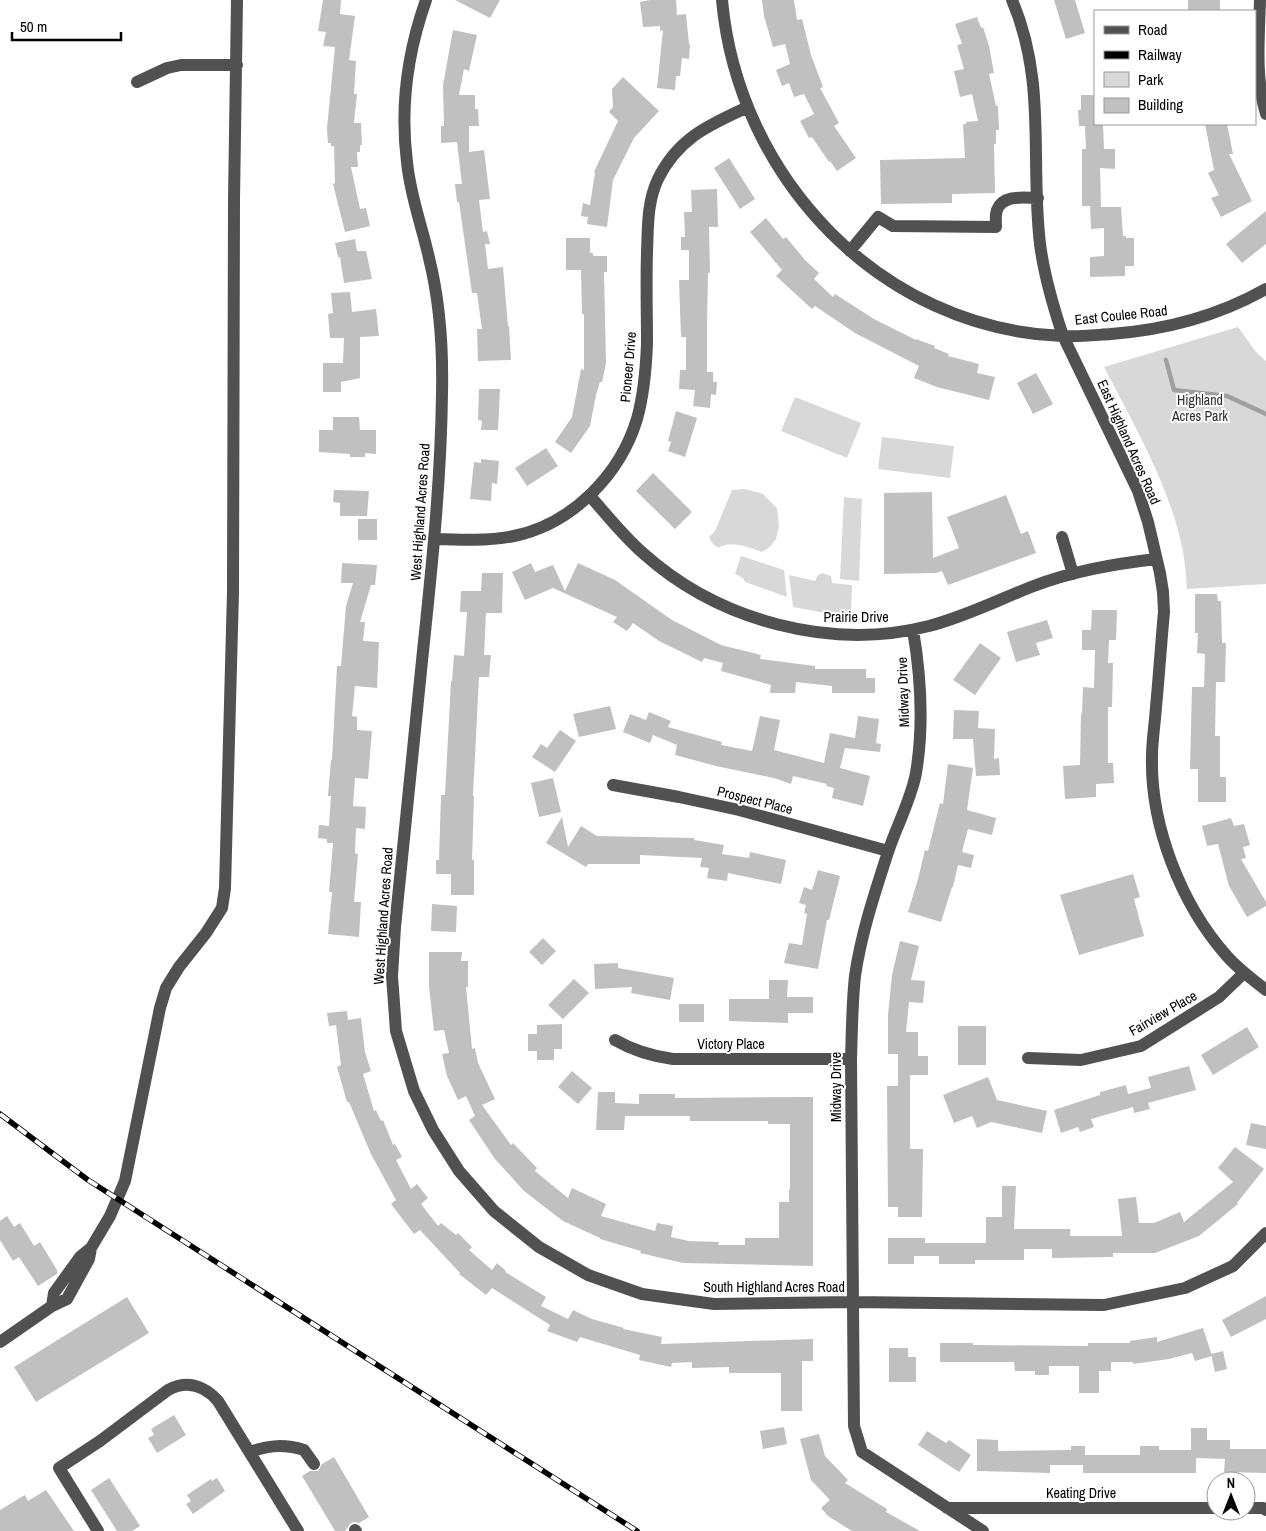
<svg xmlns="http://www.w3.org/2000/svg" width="1266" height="1531" font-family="'Archivo Narrow',sans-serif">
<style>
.green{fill:#d8d8d8}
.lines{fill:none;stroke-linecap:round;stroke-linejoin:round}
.stream{stroke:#9f9f9f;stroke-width:4.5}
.building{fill:#c0c0c0}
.minor{stroke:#515151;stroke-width:12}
.rail-casing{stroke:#000;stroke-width:5.5}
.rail{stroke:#fff;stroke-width:4;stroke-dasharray:11;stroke-linecap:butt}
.labels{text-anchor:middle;stroke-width:4;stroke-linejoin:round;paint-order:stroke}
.street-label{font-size:14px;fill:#000;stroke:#fff}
.park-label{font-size:14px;fill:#2f2f2f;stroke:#fff}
</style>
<rect width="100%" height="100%" fill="#fff"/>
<path class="green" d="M1238,327L1256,352L1266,361V584L1187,589C1186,576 1185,563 1183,551C1170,486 1134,425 1104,367Z
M795,397L861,423L847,458L781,431Z
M882,437L954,446L950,478L878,469Z
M745,489L763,494L777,508L779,526L776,539L770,547L762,552C747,547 732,540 718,548L712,543L709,537L715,531L732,490Z
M844,497L862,499L859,581L840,579Z
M741,556L784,570L787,597L745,582L743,578L735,574Z
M822,573L831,576L832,583L852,585L851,614L825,613L793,607L789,575L815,581L818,575Z"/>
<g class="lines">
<path class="stream" d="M1166,360L1174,390L1227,396L1266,414"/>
</g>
<path class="building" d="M323,0H341L340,14L355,16L349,60L356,61L354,94H357L354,123H361L362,145H360V152H357L358,167H351L360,209L366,208L370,226L345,232L333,184L335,183L334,146H331V143H328L327,128L335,47L323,46L326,32L318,31Z
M455,0H500L490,18Z
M650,0H676L677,15L686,14L689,44H690L689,59L682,58L680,76H676L675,90L657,88L663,30L660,31V26L643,27L640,2Z
M762,0H794L797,20L802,19L811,55L823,87L820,88L839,123L834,126L856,158L837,171L830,161L829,162L812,137L809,138L800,121L814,114L804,94L794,97L789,83L782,86L776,70L790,64L785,44L773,47L764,16Z
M1054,0H1075L1085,33L1066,39Z
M1188,0H1220V11H1188Z
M977,17L981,28L983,27L989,46L994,73L989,74L996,106H998L999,130H996V144H994L995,193L952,194V203L881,204L880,160L965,158L963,124H966V122L978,121L972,94L960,97L954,71L964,69L957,45L962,44L955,24Z
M453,30L477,35L469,71L464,69L459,95H475V109H478L479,126H469V152L484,150L490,199L479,200L483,232L487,231L490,244H485L488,269L503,267L508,326H509L511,360L478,361L477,329H482L477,293H472L459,202H457L455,184H462L457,142L441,143V126H444L443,85Z
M623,77L659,111L634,138L613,180L607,227L587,224L588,217L581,216L583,203L590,205L595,173L594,172L618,121L609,112L613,107L612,89Z
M1081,95H1095V124H1103L1104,149H1115V169L1100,168L1101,207H1121L1123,236H1126V238H1134V266H1125V276L1090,277V257L1104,256V228L1091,229L1090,206H1082V149H1086L1085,126H1079L1078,110H1081Z
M1205,124H1227L1233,154H1229L1252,201L1221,217L1211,198L1219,195L1208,173L1214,170Z
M729,158L755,199L740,209L714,168Z
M717,189L718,227H709L710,273H708L707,325V372H713V382H717L716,395L711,394L710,408L693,406L695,390L679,389L680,370H686V337H681L679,280H689V250H681V237H685L684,212H692L691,190Z
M1266,211V244L1242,263L1226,244Z
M766,218L783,239L786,237L805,260L819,273L814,279L833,297L835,294L874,319L916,340V339L935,346L934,348L949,354L948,356L979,364L977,373L995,377L989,400L937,387L914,378L919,366L855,333L815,306L812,309L776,276L782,270L750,232Z
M566,238H590V253H593V256H607V272H604L606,363L602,382H600L596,395L590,426L571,453L555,442L572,417L581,369L584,370V314H582L581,270H566Z
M355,239L357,251H366L372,279L344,283L340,257H338L335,243Z
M350,292L352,312L376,309L379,336L360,337V378L341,382V392H323V363H343L344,338H330L328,314L333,313L331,293Z
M1036,373L1053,404L1033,414L1017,383Z
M479,389H500L498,430H481L482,421L478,420Z
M676,411L697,418L685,457L668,451L671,442L668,441Z
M333,417H359L360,430H376V454L365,453V457H350V454L319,452V430H333Z
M546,448L558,466L527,486L515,468Z
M481,459L499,461L497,484L492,483L491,501L470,499L474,462L481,463Z
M653,473L692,512L675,529L636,491Z
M334,490L369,491L367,516H340V503L333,502Z
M932,492L933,558L959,548L947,517L1006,495L1021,534L1028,531L1036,553L948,585L942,571L936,573L884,574V493Z
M358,519H377V540H358Z
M342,563L377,565L375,585H371L360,622H365L363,641L379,642L377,688L355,686L352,716L357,717V730L372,731L368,779L355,778L353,806L366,807L365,829L356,828L355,853L358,854L354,902H361L359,937L328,934L332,892H329L333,843H327V839L318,838L319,825L329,826L331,796H328L331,760H332L337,666H341L346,606L353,583H341Z
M531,563L535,572L553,565L565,591L578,563L615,580L672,620L721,645L761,655L760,659L815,666V669H866V678H875V693H832V686L796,682L795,693H770L771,685L721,671L723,663L704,658L702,662L659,641L633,623L627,631L613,622L617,617L553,588L525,600L512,572Z
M482,573H503L502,613H486L484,655H491L489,677H479L473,796H474L472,860H474V895H451V874H436V860H439L441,795H445L451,681H452L454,655L464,656L467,612H460L461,591H481Z
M1195,594H1217L1218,601H1221L1222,643H1226L1225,682H1216L1215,736H1220V777H1226V802H1198V769H1190L1192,687H1204L1205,654L1197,653L1198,633H1195Z
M1092,610H1117L1116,640H1109L1108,663H1113L1112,707H1108V763H1113L1114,783L1096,784V797L1065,799L1063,766L1080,765L1081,714H1082L1083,687L1094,688L1095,650H1082V630H1091Z
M1047,620L1053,638L1036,643L1040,655L1016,662L1007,632Z
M980,643L1001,658L975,695L953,680Z
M610,706L616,729L579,737L573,714Z
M954,710L979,711L978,728L995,729L994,759L999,758L1000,775L976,776L973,739H953Z
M649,712L671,721L668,727L722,742L721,745L752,751L760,716L780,720L774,750L824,763L830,733L855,738L858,716L879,719L876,743L881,744L880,752L845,748L840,768L870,776L863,806L832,798L834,788L826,786L827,784L793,776L791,784L774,778L716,766L675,755L677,745L653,735L650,743L623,732L630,714L646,720Z
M560,730L576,741L555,772L532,757L541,744L547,748Z
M948,764L973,768L967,810L996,818L992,835L968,829L962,852L974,855L971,868L958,865L953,887H952L941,922L908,912L918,879L925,850L928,851L940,803L943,804Z
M553,778L561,812L539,817L531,783Z
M562,817L568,847L581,826L597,836L694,838V840L724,845L722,854L749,858L750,852L786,860L781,884L728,873L727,881L707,878L709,868L700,867L702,858L640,855V864H588L586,867L546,843Z
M1231,818L1234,826L1244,824L1250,845L1243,847L1246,858L1241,859L1266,902V906L1247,917L1229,886L1218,844L1207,846L1202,826Z
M818,870L840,876L829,920H827L818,969L784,963L789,943L802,945L807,914L804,913L806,905L799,903L804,887L812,890Z
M1133,874L1140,897L1134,899L1144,936L1079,955L1060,895Z
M432,904L457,906L456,932L431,931Z
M543,938L556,951L542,965L529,952Z
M900,941L919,946L911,980L925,981L923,1003L909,1002L906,1032H918V1056H928V1075H910V1149H923L922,1217H898V1207H888L887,1086H898V1054H888V1015L892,975Z
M429,952H462L461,961H468V987H466L472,1049L475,1048L478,1063L495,1099L482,1105L511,1145L513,1143L537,1168L535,1171L568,1198L572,1188L606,1204L601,1216L655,1231L657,1223L673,1226L671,1237L689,1241L719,1242L718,1245H745V1238H779V1202H789V1190H790V1124H768V1121H690V1116H625L624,1130H596L598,1092H615V1103L639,1104V1094H675V1098L813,1097V1266L683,1263L640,1253L641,1251L600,1239V1238L563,1221L524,1191L495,1159L469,1120L475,1116L466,1096L458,1100L447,1076L442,1054L449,1053L444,1030L434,1031L429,987Z
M618,963V968L674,978L670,1000L631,993L632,987L595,989L594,964Z
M574,979L589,993L563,1019L548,1005Z
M769,980H788L787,997H813V1013H788V1023L729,1021V999H769Z
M679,1004H704V1022H679Z
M347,1011L348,1020L361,1018L365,1052L371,1071L363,1074L374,1111L376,1110L381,1121L383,1120L393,1145L395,1144L402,1157L396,1160L411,1189L417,1184L428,1198L421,1204L438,1226L441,1223L456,1235L458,1233L472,1247L469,1250L492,1270L497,1263L506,1271L505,1272L546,1297L541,1306L568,1319L573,1310L592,1319L624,1328L623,1329L662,1337L661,1344L813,1339V1361H802V1411H781V1373H729V1367L692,1368V1362L672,1363L671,1367L639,1360L640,1355L580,1337L577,1342L547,1331L550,1325L492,1288L486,1295L459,1274L460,1273L420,1230L414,1234L391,1204L396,1200L371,1154L349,1102H347L337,1067L341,1065L336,1025L329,1026L327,1013Z
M562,1024V1049H554V1060H537V1051H528V1034H537V1025Z
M958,1026H986V1065H958Z
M1247,1027L1259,1047L1213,1075L1201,1055Z
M1189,1066L1196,1090L1148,1103L1150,1109L1134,1113L1133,1107L1091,1119L1094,1127L1080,1132L1078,1127L1061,1133L1054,1110L1100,1095V1092L1126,1085L1128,1094L1151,1088L1148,1077Z
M572,1071L592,1088L578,1104L558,1087Z
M988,1077L997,1100L1047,1111L1042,1133L991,1122L977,1128L972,1116L954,1123L943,1095Z
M1251,1123L1266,1126V1149L1246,1145Z
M1235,1147L1264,1169L1237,1203L1238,1204L1199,1236L1155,1253H1113V1257L1052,1258V1249H1024V1260H975V1264H939V1256H914V1264H888V1238H925V1243H986V1217H1002V1186H1016L1014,1229H1070V1236H1122L1118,1199L1136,1197L1139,1223H1154L1180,1212L1184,1222L1233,1182L1218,1168Z
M7,1216L14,1227L20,1223L34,1246L40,1242L57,1270V1274L38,1286L19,1257L13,1261L0,1240V1221Z
M1266,1296V1319L1231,1337L1222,1320Z
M127,1297L149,1333L36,1402L14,1367Z
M1203,1328L1212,1356L1195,1361L1192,1353L1169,1359L1133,1364V1362H1111V1371H1099V1393H1079V1366H1049V1375H1035V1371H1015L1014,1362H940V1343H973V1345L1088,1346V1343H1130V1341L1157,1337V1342Z
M889,1348H908V1357H916V1382H889Z
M1223,1351L1227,1369L1215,1372L1211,1354Z
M174,1415L186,1435L157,1453L148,1438L154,1435L151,1429Z
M784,1427L787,1444L763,1449L760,1431Z
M1191,1428H1207V1440H1230V1449H1266V1473L1224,1472L1225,1459L1196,1458V1473H1083V1465H1050V1473L977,1471V1439L998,1440V1451L1071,1450V1446H1085V1455H1140V1446H1159V1450H1191Z
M927,1431L946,1443L949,1440L971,1455L959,1472L918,1445Z
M819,1434L825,1456L848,1480L845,1483L887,1509L886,1512L920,1531H852L828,1516L821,1508L830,1500L811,1480L800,1439Z
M334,1457L369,1517L359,1523L353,1522L350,1524L345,1531H335L302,1476L310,1471H318L322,1464Z
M109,1478L140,1526L132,1531H117L91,1490Z
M217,1478L225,1491L193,1514L186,1504L191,1501L187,1495L211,1479L212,1481Z
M46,1490L74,1531H0V1510L25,1495L28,1501Z"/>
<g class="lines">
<path class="minor" d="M426,0C408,51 400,107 407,162C410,195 422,226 429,258C440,302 443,348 442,393C441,479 432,566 423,651C414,743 404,835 395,927L392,976L396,1031L414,1091L433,1130L459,1171L494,1211L539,1247L588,1275L642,1294L714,1304L852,1302L1104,1305L1185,1288L1233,1266L1266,1233
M722,0C738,178 881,329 1062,336C1079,337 1095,335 1111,334C1166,330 1218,316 1266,289
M1012,0C1047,82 1030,159 1040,244C1044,275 1053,306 1063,336L1138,491L1148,522L1160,573L1163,592L1164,612C1161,644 1159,676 1156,707C1155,723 1152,740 1152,756C1150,825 1181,904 1226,955C1238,969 1252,979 1266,990
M1260,0C1259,38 1255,78 1266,114
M137,82L167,68L181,65H237
M850,251L878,217L893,226L996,227C996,222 995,215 997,210C1003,194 1024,198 1038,198
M590,496C607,515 624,537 644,554C719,621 831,651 929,626C964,617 998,600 1031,587C1072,571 1114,564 1156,559
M1062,537L1073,574
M434,539C461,540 488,541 514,536C572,524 620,475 637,419C644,394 646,369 647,344C647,313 646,283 647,253C648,227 647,202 658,179C678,138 709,125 748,107
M913,630C921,677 924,725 916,773C911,800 897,825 888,852C875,892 861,934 855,976C852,1003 852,1031 851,1059L854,1426L862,1452L983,1531
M613,785L679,797L739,810L888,851
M615,1040C634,1051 651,1056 673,1059H851
M1028,1058L1081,1060L1141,1046L1219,997L1244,973
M52,1306L54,1293L80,1257L91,1248
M0,1342L52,1306L67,1299L89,1259L91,1248L110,1216L125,1181L160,1008L166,988L179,967L206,933L222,908L225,888L233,592L234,200L237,0
M250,1452C269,1445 285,1444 304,1450L314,1464
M947,1508H1216
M1246,1508H1263L1266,1510
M355,1530L356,1531
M98,1531L59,1468L100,1441L168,1390C187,1380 204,1385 218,1401L298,1531"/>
<defs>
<path id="rail" d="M0,1114L88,1180L637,1531"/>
</defs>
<use href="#rail" class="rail-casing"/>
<use href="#rail" class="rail"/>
</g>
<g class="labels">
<g class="street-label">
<text transform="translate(1121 315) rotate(-6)" y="5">East Coulee Road</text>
<text transform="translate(628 367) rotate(-85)" y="5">Pioneer Drive</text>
<text transform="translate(1129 442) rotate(66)" y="5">East Highland Acres Road</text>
<text transform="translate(420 512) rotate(-86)" y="5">West Highland Acres Road</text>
<text x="856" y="622">Prairie Drive</text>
<text transform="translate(903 692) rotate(-92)" y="5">Midway Drive</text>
<text transform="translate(755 800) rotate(14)" y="5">Prospect Place</text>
<text transform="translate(383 916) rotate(-86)" y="5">West Highland Acres Road</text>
<text transform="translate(1163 1013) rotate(-30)" y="5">Fairview Place</text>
<text x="731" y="1049">Victory Place</text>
<text transform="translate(836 1087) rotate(-90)" y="5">Midway Drive</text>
<text x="774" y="1292">South Highland Acres Road</text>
<text x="1081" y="1498">Keating Drive</text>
</g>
<g class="park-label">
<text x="1200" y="405">Highland<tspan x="1200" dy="16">Acres Park</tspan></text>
</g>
</g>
<rect x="1094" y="10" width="162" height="115" fill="#ffffff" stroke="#999999"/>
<rect x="1104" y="26" width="25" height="8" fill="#515151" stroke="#999999"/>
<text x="1138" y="35" font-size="15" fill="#000000">Road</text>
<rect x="1104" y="51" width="25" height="8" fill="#000000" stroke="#999999"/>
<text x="1138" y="60" font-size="15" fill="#000000">Railway</text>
<rect x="1104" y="72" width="25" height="15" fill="#d8d8d8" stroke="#999999"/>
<text x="1138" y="85" font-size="15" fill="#000000">Park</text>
<rect x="1104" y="98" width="25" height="15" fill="#c0c0c0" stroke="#999999"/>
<text x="1138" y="110" font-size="15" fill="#000000">Building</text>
<g transform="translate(1231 1496)"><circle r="24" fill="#ffffff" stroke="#999999"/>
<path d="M0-4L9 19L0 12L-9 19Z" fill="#000000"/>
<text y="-8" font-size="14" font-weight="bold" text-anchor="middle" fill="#000000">N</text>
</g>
<path d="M12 32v8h109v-8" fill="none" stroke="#000000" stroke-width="2.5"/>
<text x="20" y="32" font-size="15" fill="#000000" stroke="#ffffff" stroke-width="4" paint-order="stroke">50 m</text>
</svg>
